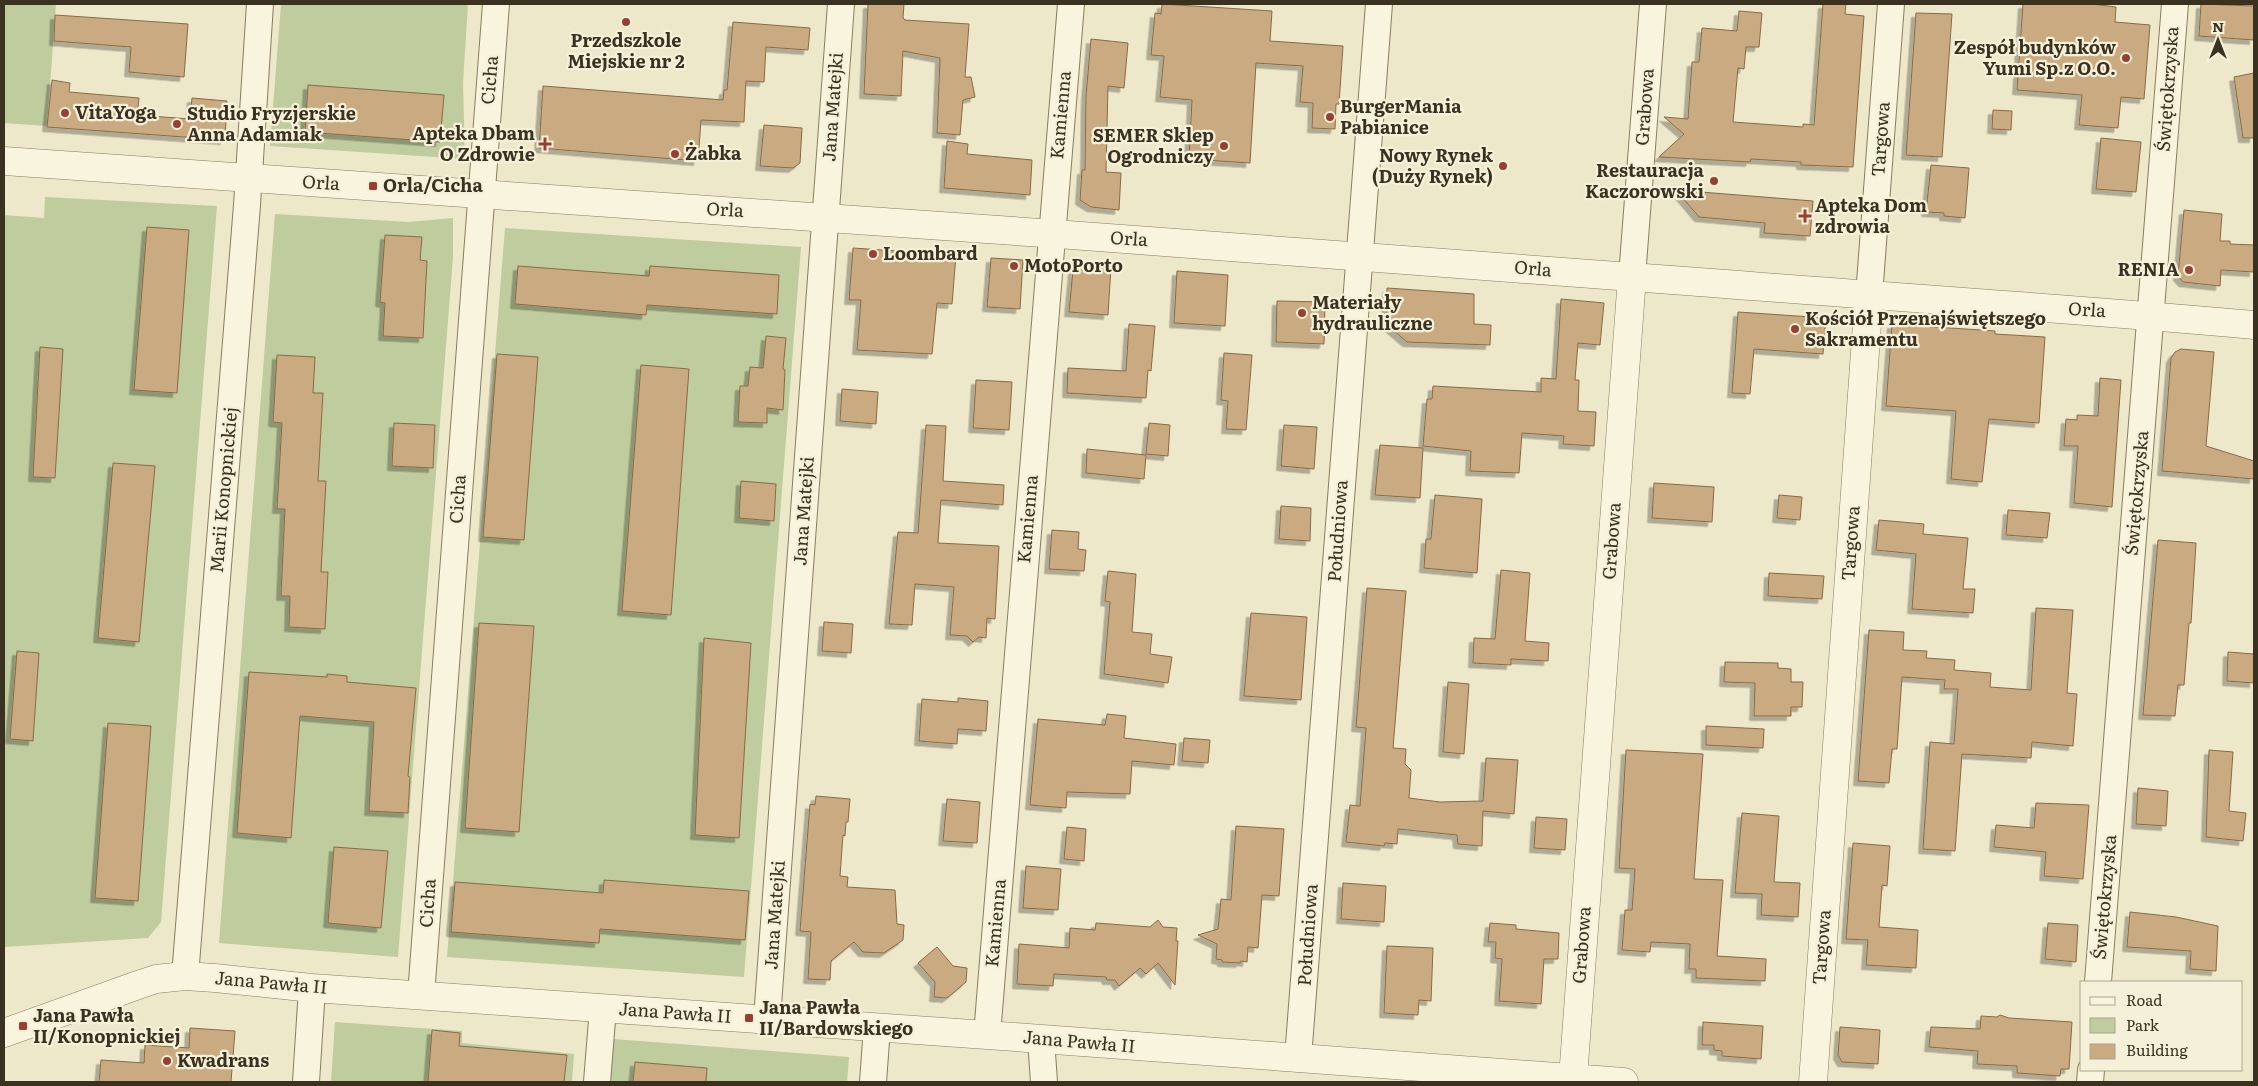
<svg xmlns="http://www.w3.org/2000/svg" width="2258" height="1086" font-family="Literata,serif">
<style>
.green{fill:#bfcc9d}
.building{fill:#caaa81;stroke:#886a45;filter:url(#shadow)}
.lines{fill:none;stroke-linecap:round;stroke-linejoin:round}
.minor-casing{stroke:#8a7c5e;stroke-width:28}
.tertiary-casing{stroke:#8a7c5e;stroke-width:29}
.minor{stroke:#f8f4dd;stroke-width:26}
.tertiary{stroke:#f8f4dd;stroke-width:28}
.poi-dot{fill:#973f30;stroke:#f5f1d9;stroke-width:2}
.labels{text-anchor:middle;stroke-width:4.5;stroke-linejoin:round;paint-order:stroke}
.poi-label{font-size:18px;font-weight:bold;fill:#3b3121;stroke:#f5f1d9;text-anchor:start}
.street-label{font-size:18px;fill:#3b3121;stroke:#f5f1d9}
</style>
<defs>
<filter id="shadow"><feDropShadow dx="-4.5" dy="4.5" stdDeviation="0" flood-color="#0004"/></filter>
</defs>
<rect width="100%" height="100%" fill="#ede8c9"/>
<path class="green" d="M4,4H56L47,126L4,123Z
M281,4H468L463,83L465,159L270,146Z
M45,197L217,206L161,922L148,938L4,947V215L44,218Z
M275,214L408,222L453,218V257L398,957L219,943Z
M505,228L801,247L744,977L447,957Z
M335,1022L462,1031V1043L574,1054L572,1082H331Z
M613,1039L849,1057L847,1082H610Z"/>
<path class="building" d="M868,4H904L903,18L905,20L969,24L965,77H971L975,97L963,100L960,135L937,133L940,58L903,51L901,96L864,94Z
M1162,4L1272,11L1270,41L1343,46L1339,104H1336L1335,129L1312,128L1313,103L1300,102L1303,66L1256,63L1250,163L1189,159L1192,100L1160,97L1164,56L1151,55L1155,13L1161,14Z
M1823,4H1846L1845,14L1864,16L1853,167L1801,165V162L1751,159L1750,162L1659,157L1684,134L1664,117L1688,119L1692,62H1699L1702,28L1737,31L1739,11L1762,13L1759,47H1746L1744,69L1738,68L1733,122L1803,127V124L1814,125Z
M2023,4H2092L2116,7L2115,22L2150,25L2144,99L2121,97L2118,128L2079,125L2082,95L2017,90Z
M2201,4L2254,6V40L2199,36Z
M1916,13L1952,14L1942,157L1906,155Z
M55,15L188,24L184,77L129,72L131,47L54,41Z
M733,22L810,28L808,50L766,47L764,82L746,81L744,122L701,120L698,161L539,148L543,86L723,100L724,90H727Z
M1091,39L1128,43L1124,88L1108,86L1106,172L1121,173L1119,210L1091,207L1080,200L1082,170H1085L1086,96Z
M2254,73V138H2243L2234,77Z
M52,80L70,83L69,92L139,98L137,115L190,119L192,98L227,101L225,140L47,127Z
M308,85L444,95L440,142L305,132Z
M1993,110L2012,111L2011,130L1992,129Z
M764,125L802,128L800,163L793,168L760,166Z
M2101,138L2141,142L2136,192L2096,189Z
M947,141L968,144L967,154L1032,160L1030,195L944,188Z
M1931,165L1969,168L1965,218L1944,216V213L1926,212Z
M1676,190L1813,201L1810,236L1764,233L1765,223L1699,217Z
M2184,210L2222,214L2220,241H2230V244L2254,245V272L2221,270L2220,286L2183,282L2178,276Z
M147,227L189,230L177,393L134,390Z
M385,235L422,237L420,260L427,261L423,338L383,336L385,303L380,302Z
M853,248L956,255L952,304L937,303L932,354L857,350L861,300H849Z
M991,258L1023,260L1020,309L987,307Z
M1079,264L1111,267L1108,315L1069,312L1073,270Z
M518,266L649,276L650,266L779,275L777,314L647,305L646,315L515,304Z
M1177,271L1228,275L1225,326L1174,323Z
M1387,288L1474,294V324L1491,325L1490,345L1407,342L1386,324Z
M1561,299L1604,303L1600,345L1578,343L1575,380H1579L1578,411L1596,412L1594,446L1563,444L1564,436L1522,433L1519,473L1470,471L1471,451L1423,446L1427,399H1432L1433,386L1541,392V378L1556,379Z
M1277,301L1325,302L1324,344L1276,342Z
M1738,312L1826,318L1823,354L1754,349L1750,394L1732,393Z
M1129,324L1155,326L1151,371L1148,370L1146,398L1067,393L1068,368L1126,371Z
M1892,324L1995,331V334L2045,337L2039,423L1989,419L1982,482L1951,479L1956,411L1886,406Z
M766,336L786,338L783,369L785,370L783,410L767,408V423L738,422L740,386H748L750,367L763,368Z
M40,347L63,349L55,478L33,477Z
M2181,349L2214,352L2206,446L2254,461V479L2162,471L2171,358L2175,352Z
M1224,353L1252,355L1246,430L1226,429L1228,401L1221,400Z
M497,354L538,357L524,540L483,537Z
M277,355L315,357L313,393H323L318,481H326L321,572H328L325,629L289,627L290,596H281L285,509H277L282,423L273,422Z
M641,365L689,369L671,615L622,611Z
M2100,378L2121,380L2112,507L2074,503L2078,446H2064L2066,419L2077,420V415L2098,416Z
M976,380L1012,382L1009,430L973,428Z
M842,389L878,392L876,424L840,421Z
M394,423L435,425L433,468L392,466Z
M1149,423L1170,425L1168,456L1146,454Z
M926,425L946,426L943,481L1004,485L1003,505L941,500L938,543L999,546L995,619L987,618L986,638L979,637L973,642L967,636L950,635L954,587L915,584L912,625L889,624L898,532L918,533Z
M1284,425L1317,427L1314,469L1281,466Z
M1380,445L1423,448L1420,498L1375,495Z
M1087,449L1146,455L1144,479L1086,473Z
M113,463L155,466L139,642L98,638Z
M741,481L776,484L774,521L739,518Z
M1654,483L1714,487L1712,522L1652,518Z
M1435,495L1482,499L1477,573L1424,568L1426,539H1431Z
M1779,495L1802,497L1800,520L1777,518Z
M1281,506L1311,508L1310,541L1279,539Z
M2008,510L2050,513L2047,538L2006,535Z
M1879,520L1924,524L1923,534L1968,538L1963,589H1975L1973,613L1912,609L1916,554L1876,550Z
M1052,530L1079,532L1078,549L1086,550L1084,571L1049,569Z
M2158,540L2196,543L2191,623H2189L2184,685H2178L2175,716L2143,715Z
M1501,570L1530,573L1525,641L1549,643L1548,661L1511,659V665L1473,663L1474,638L1495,639Z
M1108,571L1136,574L1132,632L1152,634L1150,654L1172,657L1168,683L1104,674L1110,602L1105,601Z
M1769,573L1824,576L1822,599L1768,596Z
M1367,588L1406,591L1393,748L1406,749L1405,764L1411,770L1409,798L1440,802L1483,801L1486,758L1518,760L1514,814L1483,811L1482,846L1458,844L1457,835L1398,829L1397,844L1385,843L1384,846L1346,842L1350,805L1360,806L1366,728L1356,727Z
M2036,608L2073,610L2067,693L2077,694L2073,746L2032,742L2031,758L1962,754L1955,851L1923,849L1930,742L1954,744L1958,689H1944L1945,680L1902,677L1897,749H1892L1889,783L1858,781L1869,630L1904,632L1903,650L1927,651L1926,658L1955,660L1954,670L1991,673L1990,687L2031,690Z
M1251,613L1307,617L1301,700L1244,696Z
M824,622L853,624L851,653L822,651Z
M479,623L534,626L519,832L465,828Z
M704,638L751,643L739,838L695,835Z
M17,651L39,653L33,741L10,739Z
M2228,652L2254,654V683L2227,681Z
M1725,662L1778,663V668L1791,669V682H1803L1802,707H1791V716H1754L1755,683L1724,682Z
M249,672L327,677V674L347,676V682L416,688L408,776L410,777L408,813L369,811L374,722L300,716L291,838L237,833Z
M1448,682L1469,684L1464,754L1443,752Z
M958,698L988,701L986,731L958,729L957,744L919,741L922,699L958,702Z
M1107,714L1126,716L1124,738L1176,744L1174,765L1132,761L1130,794L1067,792L1066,808L1030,805L1038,719L1105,725Z
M108,723L151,726L138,901L95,898Z
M1706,726L1764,729L1763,748L1706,745Z
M1184,738L1210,740L1208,763L1182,761Z
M1626,750L1703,754L1694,879L1723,880L1717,956L1766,959L1765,981L1696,978V969H1689L1690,944L1651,942L1650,952L1622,950L1625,910H1632L1635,869L1619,868Z
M2209,750L2233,752L2229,811L2246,813L2243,841L2206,837Z
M2138,788L2168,791L2166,826L2136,824Z
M816,796L850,799L848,822H846L845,836L843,835L840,876L848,877L847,887L895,890L897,924L904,925L903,940L884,953L863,952L854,942L831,961L830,980L808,979L811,932L800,931L810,804L815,805Z
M947,799L980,802L977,843L943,841Z
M2036,803L2089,805L2083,879L2044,876L2046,852L1994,847L1996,825L2034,828Z
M1742,813L1779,816L1774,882L1800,883L1798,917L1761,915L1762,894L1735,893Z
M1536,817L1567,819L1565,850L1534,848Z
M1236,826L1284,829L1279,896L1262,895L1258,948L1248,947L1247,962L1241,961L1240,963L1222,962V960L1216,959L1217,944L1198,935L1218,929L1221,899L1231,900Z
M1067,827L1086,829L1084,861L1064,859Z
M1853,843L1890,846L1887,886L1882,885L1879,927L1918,930L1916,968L1866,965L1868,940L1846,939Z
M334,847L388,851L381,928L328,923Z
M1026,866L1061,869L1058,910L1023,908Z
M604,880L749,891L745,940L600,929L599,943L451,932L455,882L603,893Z
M1343,883L1386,886L1384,922L1341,919Z
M2130,912L2176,917L2218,926L2216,971L2190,969L2191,951L2127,947Z
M1158,920L1163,927L1177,928L1176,941H1178L1175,985L1158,963L1146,974L1140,968L1119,986L1115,980H1107L1106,977L1054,974L1053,986L1017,984L1019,944L1069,948L1070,928L1095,930L1096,923L1150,927Z
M1490,923L1516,925V929L1559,933L1558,959H1544L1541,1004L1499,1001L1502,959L1495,958L1496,942H1488Z
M2048,923L2078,925L2076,962L2045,959Z
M1387,946L1433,948L1431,1001L1419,1000L1418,1015L1384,1013Z
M937,947L953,966L967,968L966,982L947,998L934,997L935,982L918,963Z
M2000,1015L2009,1018L2072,1022L2069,1069H2061L2060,1076L2017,1073V1066L1977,1064L1978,1051L1929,1047L1931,1027L1980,1029L1981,1016L1997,1017Z
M1703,1022L1763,1026L1761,1059L1722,1056V1051L1714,1050V1045H1702Z
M1840,1027L1880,1030L1878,1064L1842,1062L1838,1055Z
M190,1028L235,1031L231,1082H99L101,1060L144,1063L145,1045L189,1048Z
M432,1030L460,1033L459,1046L567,1055L564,1082H428Z
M635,1062L707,1068L706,1082H633Z"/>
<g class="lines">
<defs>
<path id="minor" d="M1632,277L1653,4
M1869,296L1891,4
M185,976L247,205L260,4
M2098,982L2175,4
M421,995L496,4
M767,1019L841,4
M987,1035L1071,4
M1041,1039L1044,1082
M1298,1058L1379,4
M306,1082L312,988
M597,1082L603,1008
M873,1082L877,1027
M2090,1082L2091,1070"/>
<path id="tertiary" d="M4,161C573,199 1143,239 1712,283C1892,297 2074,309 2254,325
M4,1033L138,985L156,979L185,976L215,978L312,988L987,1035L1624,1082
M1573,1078L1632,277
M1813,1082L1869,296"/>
</defs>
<use href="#minor" class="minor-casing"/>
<use href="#tertiary" class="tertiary-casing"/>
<use href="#minor" class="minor"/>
<use href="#tertiary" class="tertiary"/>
</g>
<g class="poi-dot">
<circle cx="626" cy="22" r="5"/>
<circle cx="2126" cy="58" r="5"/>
<circle cx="65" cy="113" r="5"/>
<circle cx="1330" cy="117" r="5"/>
<circle cx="177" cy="124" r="5"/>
<path d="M542.5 136.5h5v5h5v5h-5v5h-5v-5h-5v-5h5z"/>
<circle cx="1224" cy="146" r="5"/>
<circle cx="675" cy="154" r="5"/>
<circle cx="1503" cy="166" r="5"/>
<circle cx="1714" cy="181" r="5"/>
<rect x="368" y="181" width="10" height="10" rx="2.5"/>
<path d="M1802.5 208.5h5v5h5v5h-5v5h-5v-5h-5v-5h5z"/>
<circle cx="873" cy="254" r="5"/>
<circle cx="1014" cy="266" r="5"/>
<circle cx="2189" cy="270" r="5"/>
<circle cx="1302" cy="313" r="5"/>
<circle cx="1795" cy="329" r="5"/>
<rect x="744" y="1013" width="10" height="10" rx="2.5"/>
<rect x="18" y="1021" width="10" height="10" rx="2.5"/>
<circle cx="167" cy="1061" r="5"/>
</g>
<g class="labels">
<g class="poi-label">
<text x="626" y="47" text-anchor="middle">Przedszkole<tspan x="626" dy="21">Miejskie nr 2</tspan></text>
<text x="2116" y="54" text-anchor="end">Zespół budynków<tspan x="2116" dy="21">Yumi Sp.z O.O.</tspan></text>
<text x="1340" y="113">BurgerMania<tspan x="1340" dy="21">Pabianice</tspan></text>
<text x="75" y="119">VitaYoga</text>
<text x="187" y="120">Studio Fryzjerskie<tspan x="187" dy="21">Anna Adamiak</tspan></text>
<text x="535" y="140" text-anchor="end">Apteka Dbam<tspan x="535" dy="21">O Zdrowie</tspan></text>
<text x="1214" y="142" text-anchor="end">SEMER Sklep<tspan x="1214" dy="21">Ogrodniczy</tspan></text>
<text x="685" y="160">Żabka</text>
<text x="1493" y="162" text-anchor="end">Nowy Rynek<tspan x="1493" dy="21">(Duży Rynek)</tspan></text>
<text x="1704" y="177" text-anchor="end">Restauracja<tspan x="1704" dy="21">Kaczorowski</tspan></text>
<text x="383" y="192">Orla/Cicha</text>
<text x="1815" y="212">Apteka Dom<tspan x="1815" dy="21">zdrowia</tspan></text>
<text x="883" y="260">Loombard</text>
<text x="1024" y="272">MotoPorto</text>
<text x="2179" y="276" text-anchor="end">RENIA</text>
<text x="1312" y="309">Materiały<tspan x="1312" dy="21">hydrauliczne</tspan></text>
<text x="1805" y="325">Kościół Przenajświętszego<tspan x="1805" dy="21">Sakramentu</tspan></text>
<text x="759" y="1014">Jana Pawła<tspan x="759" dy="21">II/Bardowskiego</tspan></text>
<text x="33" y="1022">Jana Pawła<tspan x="33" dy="21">II/Konopnickiej</tspan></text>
<text x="177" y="1067">Kwadrans</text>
</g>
<g class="street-label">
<text transform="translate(490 80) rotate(-85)" y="6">Cicha</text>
<text transform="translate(2168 89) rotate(-86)" y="6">Świętokrzyska</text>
<text transform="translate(833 107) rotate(-86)" y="6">Jana Matejki</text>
<text transform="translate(1645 107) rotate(-86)" y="6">Grabowa</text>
<text transform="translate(1061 115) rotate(-85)" y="6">Kamienna</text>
<text transform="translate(1881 139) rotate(-86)" y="6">Targowa</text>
<text transform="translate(321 183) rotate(4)" y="6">Orla</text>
<text transform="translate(725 210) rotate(3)" y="6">Orla</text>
<text transform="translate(1129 239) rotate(4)" y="6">Orla</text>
<text transform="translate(1533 269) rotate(5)" y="6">Orla</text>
<text transform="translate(2087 310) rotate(4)" y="6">Orla</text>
<text transform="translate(224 490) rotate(-85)" y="6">Marii Konopnickiej</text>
<text transform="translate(2137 493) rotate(-85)" y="6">Świętokrzyska</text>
<text transform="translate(458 499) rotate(-86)" y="6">Cicha</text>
<text transform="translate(804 511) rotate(-86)" y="6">Jana Matejki</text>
<text transform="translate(1028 519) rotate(-85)" y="6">Kamienna</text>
<text transform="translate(1338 531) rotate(-86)" y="6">Południowa</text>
<text transform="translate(1612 541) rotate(-86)" y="6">Grabowa</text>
<text transform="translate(1851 543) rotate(-86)" y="6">Targowa</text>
<text transform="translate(2105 897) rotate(-85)" y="6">Świętokrzyska</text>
<text transform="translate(428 903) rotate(-86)" y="6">Cicha</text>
<text transform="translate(775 915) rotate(-86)" y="6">Jana Matejki</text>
<text transform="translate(996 923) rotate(-85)" y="6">Kamienna</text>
<text transform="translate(1308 935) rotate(-86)" y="6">Południowa</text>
<text transform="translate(1582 945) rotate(-86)" y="6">Grabowa</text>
<text transform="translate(1822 947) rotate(-86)" y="6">Targowa</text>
<text transform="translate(271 983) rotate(5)" y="6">Jana Pawła II</text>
<text transform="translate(675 1013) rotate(4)" y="6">Jana Pawła II</text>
<text transform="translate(1079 1042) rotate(5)" y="6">Jana Pawła II</text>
</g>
</g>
<rect width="2258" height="1086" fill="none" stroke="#3b3121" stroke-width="10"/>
<rect x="2080" y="981" width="162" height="90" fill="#f5f1d9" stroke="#aba48f"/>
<rect x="2090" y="997" width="25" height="8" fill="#f8f4dd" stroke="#aba48f"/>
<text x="2126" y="1006" font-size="15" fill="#3b3121">Road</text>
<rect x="2090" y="1018" width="25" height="15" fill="#bfcc9d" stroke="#aba48f"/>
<text x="2126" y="1031" font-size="15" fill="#3b3121">Park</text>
<rect x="2090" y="1044" width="25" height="15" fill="#caaa81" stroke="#aba48f"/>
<text x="2126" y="1056" font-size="15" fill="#3b3121">Building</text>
<g transform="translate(2218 40)" stroke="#f5f1d9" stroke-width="4" paint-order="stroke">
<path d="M0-4L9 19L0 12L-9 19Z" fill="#3b3121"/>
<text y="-8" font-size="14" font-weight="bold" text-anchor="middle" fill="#3b3121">N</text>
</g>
</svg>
